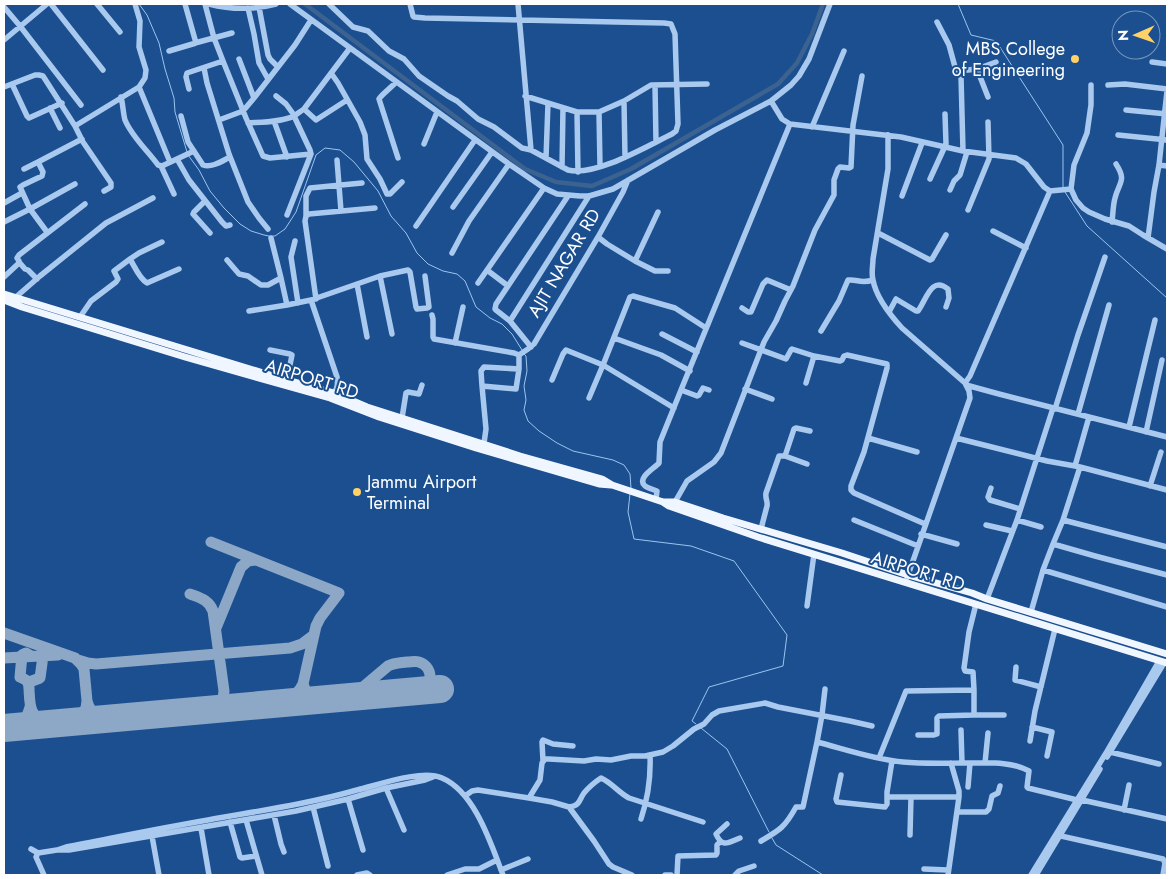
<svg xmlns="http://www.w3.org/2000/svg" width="1171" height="879" font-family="Jost,sans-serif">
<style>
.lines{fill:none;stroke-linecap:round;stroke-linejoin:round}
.stream{stroke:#9cc4f0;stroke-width:1}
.canal{stroke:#3c6290;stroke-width:4.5}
.taxiway{stroke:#8da7c7;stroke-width:11}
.runway{stroke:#8da7c7;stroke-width:28}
.minor{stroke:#a9c9ee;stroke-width:5.5}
.major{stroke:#f0f6ff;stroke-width:7}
.poi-dot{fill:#ffd166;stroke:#1b4f8f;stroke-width:2}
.labels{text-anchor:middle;stroke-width:4;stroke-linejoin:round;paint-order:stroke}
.poi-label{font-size:18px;fill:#fff;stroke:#1b4f8f;text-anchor:end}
.street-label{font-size:18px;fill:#fff;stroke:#1b4f8f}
</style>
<rect width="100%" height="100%" fill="#1b4f8f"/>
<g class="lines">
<path class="stream" d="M139,4L147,15L159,43L165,69L174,98L175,112L187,152
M958,4L971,35L996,41L1063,145V189
M188,155L199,170L210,191L224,208L240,224L251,231L264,235L269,236
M1065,192L1087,226L1167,298
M273,236H275L285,229L296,212L316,155L325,148L340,150L354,162L378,191L391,216L406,233L417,253L428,264L443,271L457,274L465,281L476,307L490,318L502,324L512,334L522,350
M524,354L526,356L527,371L524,386L526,400L524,410L528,421L539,431L557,443L573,451L613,460L624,465L630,474L631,488
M630,494L628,512L634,539L691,546L734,561L787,635L783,666L709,687L692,721L696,724
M701,728L727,749L769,832
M772,838L776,845L823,875"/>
<path class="canal" d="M305,4L525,169L556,182L592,186L631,169L778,84L797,63L812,34L823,4"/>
<path class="taxiway" d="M211,542L339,593L320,618L316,626L303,684C299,693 292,698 284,703
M190,594C200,598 209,600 213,611L224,691L223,699L216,709
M216,628L241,567L248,561L255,560
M4,633L75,658L81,664L84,669L87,701L86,708L82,714L72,721
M31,656L26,653L22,655L20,677C22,678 25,679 27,681C29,684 29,685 29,689C30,707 29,715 47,724
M4,658L58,655
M78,660L88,663L96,664L290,648L302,644L314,635
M29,684L32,681L40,678L43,656
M303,684L307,695L313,700
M349,697L356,693L388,666C394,663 400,663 407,662C411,662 415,661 419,662C435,667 433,691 418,695C408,697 396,694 386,694
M87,701C89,710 94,715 102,719
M16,726C24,722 28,716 30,707"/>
<path class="runway" d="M4,728L440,689"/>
<path class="minor" d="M51,4L103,70
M97,4L120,32
M209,4C232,10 253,10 276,4
M290,4L509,164L544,188L557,194L580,196H589L613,189L715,130L771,101L791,85L799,76L809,59L830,4
M329,4L353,27L368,31L389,51L404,59L419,76L448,96L457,101L478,119L494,127L522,148L531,150L568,170C595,177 647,146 672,134L676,131L678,124L675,34L671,24L664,23L425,18L414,17L413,16L410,4
M518,4L531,150
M4,7L20,26L81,105
M259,7L268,55L270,59L278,67
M248,8L254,34L259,63L268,79
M937,22L949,45L955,67L961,76L963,151
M4,40L47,4
M195,43L232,33
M169,51L196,43L185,4
M239,59L254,98
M223,61L246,118L263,156L270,158L311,154L310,150L294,116
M1152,62L1167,64
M204,68L207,83L229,154L248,202L259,218L268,229
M977,69L988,97
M959,71L977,69L996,62
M331,73L338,83L360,122L365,135L367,159L380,179L387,194H390L402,182
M396,82C392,87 381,95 379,99L398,158
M12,84L27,116L29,118L62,103
M655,85L656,142
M1108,85L1125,84L1167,89
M4,87L35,75H39L43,76L75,126L139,87L145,78L146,70L139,47L140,21L135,4
M139,87L170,162
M189,89L186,77L187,73L223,61L214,38L205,4
M276,96L286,104L294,115
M525,96L577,112H599L624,101L651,85L707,84
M121,97C123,104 123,113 125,120C132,137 148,151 158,165L162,166L194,151
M624,101L625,157
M771,101L782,119L790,124L901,137L963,151L1016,158L1026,164L1044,187L1050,191L1071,189L1076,200L1083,208L1089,212L1105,219L1129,226L1143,235L1167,249
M50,108L60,128
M304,109L316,120L347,100
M1126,110L1167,114
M577,112L578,172
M599,112L600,166
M181,116L188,142L203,165C212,168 222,161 230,157
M219,120L243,111L254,98L295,45L311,20
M274,121L287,157
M248,123C263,122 281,122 294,116C297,114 301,111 304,109L350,48
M75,126L83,142L111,183V187L104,191
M812,127L844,51
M888,135V169L873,259C873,266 871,273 873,280C876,297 891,316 902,328L965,383L969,391L970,398L907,578
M1118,135L1167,140
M424,144L437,112
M546,158L548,103
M177,159L189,180L222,222L226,226L230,225
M337,160L341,211
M38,162L82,139
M1159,165L1167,166
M161,166L174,194
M562,167L563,108
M24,169L38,162L43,172L42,176L23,185L20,187L30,209L47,232
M930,179L946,144L945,114
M1071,189L1074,165L1087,133L1091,105V85
M950,190L954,181L960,175L967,152
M902,196L922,143
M205,201L194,212L193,214L210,233
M4,203L22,193
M453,207L492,152
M968,210L989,159L988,122
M287,215L311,154
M306,216V196L310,188L362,183
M4,222L30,209L75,184
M1112,222C1113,214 1113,205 1115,198C1119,182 1127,181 1116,164
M416,226L475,140
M993,231L1026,248
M878,233L930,260L932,259L946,235
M598,237L607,244L635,261L658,212
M271,238L281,278
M1148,238L1154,192L1159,165L1167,91
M295,241L291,257L298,303
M162,242L139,253L130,259C135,267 139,278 147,283L179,269
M452,253L469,221L509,164
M227,260L239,274L248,276L261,285H268L281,278L287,305
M635,261L655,271H668
M19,262L25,269L28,270L37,279
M487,270L508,286
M380,276L392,334
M4,277L19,263V261L17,258L19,255L85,204
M478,283L544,188
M357,284L367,337
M16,297L40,276L106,223L153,198
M316,299L305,221L306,216L309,214L375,208
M742,308L748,312H751L763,284L767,280L791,290
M249,311L287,305L311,300
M889,312L896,299L916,311H918C926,301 931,275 948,289L949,298L946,307
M432,315L433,319V337L434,339L514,353L519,355
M80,317L91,301L116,282L118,279L114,271L130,259
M510,321L496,310L495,309L496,304L568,196
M821,331L839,301L848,280C858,279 860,284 873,280
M662,334L697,352
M614,338L661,355L690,371
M455,343L463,307
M742,343L786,359L791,350L792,349L814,356
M531,347L510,321L589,196
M270,350L290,354L292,355L287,380
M519,355L528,349L534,344L598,237L623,192L628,180
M552,380L563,354L566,350L603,365L630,297L633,296L675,308L706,328
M806,383L814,356L840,361L842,360L844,356L847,355L887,364V368L864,452L851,486V490L854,493L925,524
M965,383L970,376L1050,191
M482,386L481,371L484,367L519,369
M745,389L772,399
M681,390L790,124
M334,393C338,388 338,383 337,377L311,300L380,276L408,270L410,272L416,307L417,309L427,308L429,307L425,276
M589,398L603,365L674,408
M1055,409L1078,335L1105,257
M1078,414L1109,305
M1089,417L1167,437
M402,418L406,393L408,392L419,394L422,385
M1129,427L1155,320
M1146,432L1162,360
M868,438L917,452
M956,438L1047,461L1075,466L1089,417L999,394L966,385
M484,443L486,429L482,386L516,389L519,369V355
M785,456L794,429L796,428L810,431
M1075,466L1080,467L1063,520L1053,544L1095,556L1167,575
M1080,467L1167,490
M1150,486L1161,452
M991,488L988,497L990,500L1020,509
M656,499L657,491C654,490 648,488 645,486C636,478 655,468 659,463L660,442L681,390L697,396L699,395L703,388L709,390
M675,502L687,481L714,462L721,453L764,342L776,321L785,301L793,286L815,230L834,195V180L838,169L840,167L849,168L851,167L853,125L862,76
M854,520L918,546
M1017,520L1041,527
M1063,520L1167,547
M986,525L1012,531
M761,529L767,506C768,501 765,499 766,493L779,456H785L807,464
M921,534L957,544
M1043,570L1053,544
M987,599L1017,520L1053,408
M807,606L814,554
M1031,612L1043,570L1167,607
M1016,667L1015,680L1041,687
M974,690L973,672L965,671L964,668L969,632L976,604
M974,715H1004
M1032,727L1052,732L1047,756
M961,730L962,763
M1030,741L1035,711L1055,629
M817,742L822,715L825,689
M1110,752L1159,764
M1107,757L1164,663
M879,758L906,691L974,690V715L939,716L937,718V734L934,735H918
M543,761L542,742L543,740L553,744L573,746
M985,763L988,733
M841,775L836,799L837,802L885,807L887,804V792L892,761
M968,787L970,763
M386,788L404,830
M465,796L472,791L478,790L529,798
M887,797H959V791L951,763
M348,799L363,850
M1082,800L1167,819
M313,807L328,866
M569,807L594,841L609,864L613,867L632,875
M1124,810L1129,785
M957,812H986L989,809L992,796L998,793L1000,786
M274,815L281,844L284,852
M641,819C648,798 651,778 650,755
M246,820L262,875
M230,822L240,857L242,858L256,856
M703,822L629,798C618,792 612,783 601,778C595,782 589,787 584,793C579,800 580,806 569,807L552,802L529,798L540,780L542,763L545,759H549L584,761L596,759L611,760L631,756H645L663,752L673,746L694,729L704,724L712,715L719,711L765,703L778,707L850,721L872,726
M727,824L716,834C722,848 728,843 740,838
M201,828L209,875
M910,835L911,797
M152,836L159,875
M1061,836L1163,859L1165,863L1163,875
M761,841C780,830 785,827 796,807H803L817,742C844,749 876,760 903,762C925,764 947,763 969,763C988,763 1011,761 1029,771L1027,787L1028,788L1077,800
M31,849L38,853L57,850H69L296,811L348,799L386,788L425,780L433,777
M57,850L66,847C113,838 161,828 208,820C258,811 308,804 357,790C378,785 422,769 442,778C475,792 491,844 503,875
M38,853L36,857L44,875
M924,869L948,870
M501,870L528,859
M357,875L367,873L370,875
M447,875L465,869H479L497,860
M665,875H671
M677,875L678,856L716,855L717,853V845L720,842
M735,875L739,871L754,866
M948,875L959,797
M1031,875L1106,753L1159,661
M1036,875L1100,769"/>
<path class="major" d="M4,294L273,376L334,393L367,407L520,456L602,479L612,485L663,502H675L723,518L842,553L908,575L972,593L987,599L1167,654
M4,300L22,307L185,357L330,398L379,417L476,448L599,484L611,485
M663,502L669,506L758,537L1167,663"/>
</g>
<g class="poi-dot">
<circle cx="1075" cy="59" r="5"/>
<circle cx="357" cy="492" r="5"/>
</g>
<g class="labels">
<g class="poi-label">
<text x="1065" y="55">MBS College<tspan x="1065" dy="21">of Engineering</tspan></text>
<text x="367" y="488" text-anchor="start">Jammu Airport<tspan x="367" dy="21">Terminal</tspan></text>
</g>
<g class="street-label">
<text transform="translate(564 263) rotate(-59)" y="6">AJIT NAGAR RD</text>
<text transform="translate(312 379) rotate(17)" y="6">AIRPORT RD</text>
<text transform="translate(918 571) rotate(17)" y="6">AIRPORT RD</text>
</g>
</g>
<rect width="1171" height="879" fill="none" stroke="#ffffff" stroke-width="10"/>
<g transform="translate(1136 35) rotate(268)"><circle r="24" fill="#1b4f8f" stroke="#7695bc"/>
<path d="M0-4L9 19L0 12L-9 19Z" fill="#ffd166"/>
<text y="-8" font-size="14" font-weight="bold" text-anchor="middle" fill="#ffffff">N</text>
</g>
</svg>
